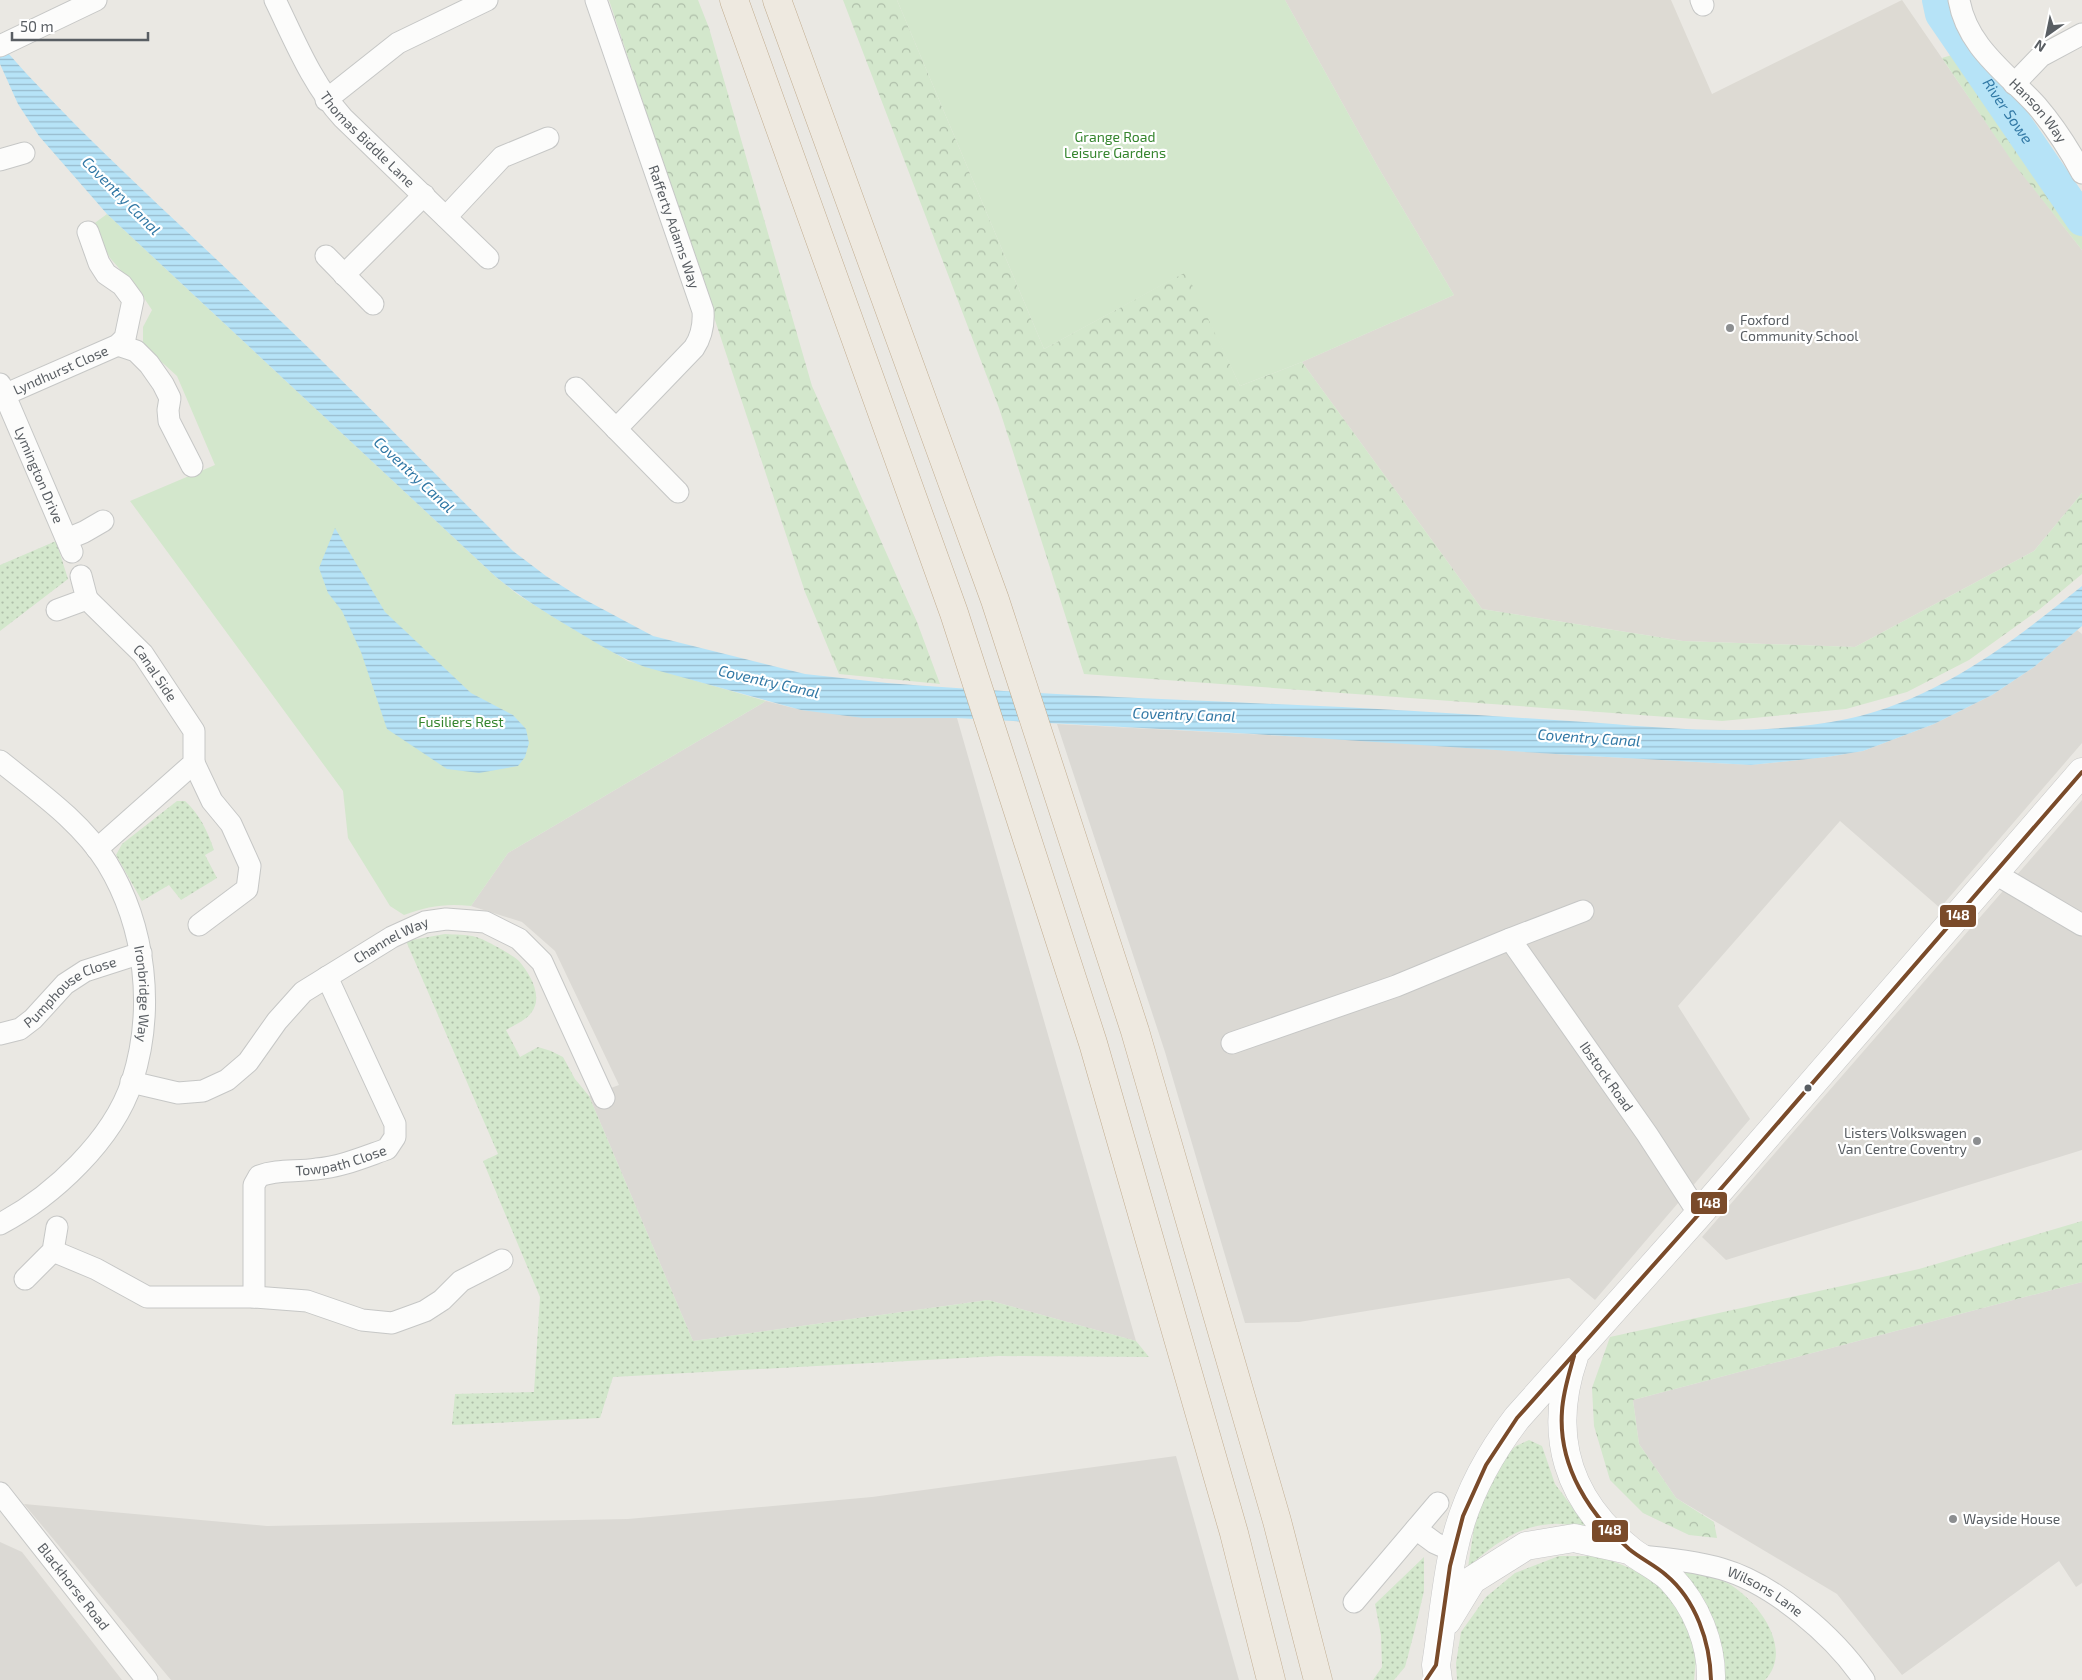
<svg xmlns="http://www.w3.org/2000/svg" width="2082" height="1680" font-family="'Exo 2',sans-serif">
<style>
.industrial{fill:#dbd9d4}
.education{fill:#dddad3}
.grass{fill:url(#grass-dots)}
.forest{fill:url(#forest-crowns)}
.green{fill:#d3e7cc}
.water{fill:url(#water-rules)}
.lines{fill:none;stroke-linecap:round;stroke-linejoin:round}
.river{stroke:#b6e3f7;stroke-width:32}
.minor-casing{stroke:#c6c7c6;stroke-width:23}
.secondary-casing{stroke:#c7c7c7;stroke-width:29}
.motorway-casing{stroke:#c2ad90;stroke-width:29}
.minor{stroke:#fcfcfb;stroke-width:21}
.secondary{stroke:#fcfcfb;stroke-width:28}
.motorway{stroke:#eee9e0;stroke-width:28}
.bus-1-casing{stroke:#fff;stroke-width:8}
.bus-1{stroke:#7a4b2a;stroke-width:4}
.poi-dot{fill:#8c8e90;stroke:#fff;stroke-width:2}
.bus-dot{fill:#595e63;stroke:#fff;stroke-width:2}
.labels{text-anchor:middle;stroke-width:4.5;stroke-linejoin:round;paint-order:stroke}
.street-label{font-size:14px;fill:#595e63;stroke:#fff}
.park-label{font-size:14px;fill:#35852e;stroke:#fff}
.poi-label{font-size:14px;fill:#595e63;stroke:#fff;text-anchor:start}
.water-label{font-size:15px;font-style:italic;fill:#3178a5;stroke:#fff}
.line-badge{stroke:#fff;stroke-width:2}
.badge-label{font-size:14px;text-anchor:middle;font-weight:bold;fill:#fff}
</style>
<defs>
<pattern id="grass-dots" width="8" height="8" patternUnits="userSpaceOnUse" patternTransform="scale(1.25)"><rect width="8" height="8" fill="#d3e7cc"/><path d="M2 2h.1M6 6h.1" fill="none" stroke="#aebea9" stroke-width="1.8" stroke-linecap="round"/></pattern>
<pattern id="forest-crowns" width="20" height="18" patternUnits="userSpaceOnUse" patternTransform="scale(1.25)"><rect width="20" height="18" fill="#d3e7cc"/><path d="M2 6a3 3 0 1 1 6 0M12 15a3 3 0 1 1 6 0" fill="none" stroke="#aebea9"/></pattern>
<pattern id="water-rules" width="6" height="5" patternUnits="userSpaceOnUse" patternTransform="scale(1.25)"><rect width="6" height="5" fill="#b6e3f7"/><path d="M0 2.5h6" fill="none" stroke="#97bbcc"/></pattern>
</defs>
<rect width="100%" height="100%" fill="#eae8e3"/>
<path class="industrial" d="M2077,630L2082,634V743L1940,908L1840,821L1678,1006L1750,1119L1595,1300L1569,1278L1299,1322L1245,1323L1165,1052L1057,724L1360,740L1571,755L1751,765L1827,757L1863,751L1934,724L1992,695L2034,667Z
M766,701L801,710L905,717L957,718L1136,1341L988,1300L693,1341L589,1096L619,1085L555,951L522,922L471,906L508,853Z
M2082,800V1150L1726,1260L1702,1237Z
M2082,1282V1583L2076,1587L2059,1561L1902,1675L1837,1594L1676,1498L1639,1444L1633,1400Z
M1176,1456L1239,1680H171L24,1504L267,1526L628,1519L872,1497Z
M0,1542L22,1552L122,1680H0Z"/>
<path class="education" d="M1285,0H1671L1712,94L1902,0L2014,163L2082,250V493L2034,551L1855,647L1683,641L1482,609L1302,362L1454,295L1378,167Z"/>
<path class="grass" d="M56,541L68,579L0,631V565Z
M177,801H185C200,815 207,830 214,850L205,855L217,878L181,900L169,885L142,901L116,855L122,844Z
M445,934C455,935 466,934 476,937C484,939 513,955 519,961C530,974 544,997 531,1013C525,1021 514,1025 506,1030L520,1057L538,1047L551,1051L563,1057L575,1079L589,1096L693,1341L988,1300L1136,1341L1149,1357L999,1356L613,1377L600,1418L452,1425L455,1394L534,1392L540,1297L483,1161L498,1154L406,941Z
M1529,1440L1542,1446L1555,1484L1588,1528C1577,1527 1565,1523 1553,1524C1519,1525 1493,1545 1468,1567L1475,1522L1490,1485L1504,1457L1516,1446Z
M1559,1556H1600L1652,1577L1678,1608L1697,1650L1694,1680H1457L1456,1663L1461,1632L1486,1597L1515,1573Z
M1424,1557V1591L1415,1629L1405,1667L1394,1680H1373L1382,1667L1381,1635L1375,1604Z
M1679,1570C1696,1573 1717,1576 1731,1585C1759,1603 1794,1649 1765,1680H1721Z"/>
<path class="forest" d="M609,0H698L709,28L812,386L917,622L940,684L839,674L805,592Z
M843,0H897L1044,349L1187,271L1240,386L1302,362L1482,609L1683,641L1855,647L2034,551L2082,493V574L2040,609L1969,660L1907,692L1846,709L1722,721L1084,674L999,408Z
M1968,50L2082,192V250L2014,164L1942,58Z
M2082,1221V1282L1633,1400L1639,1444L1676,1498L1714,1522L1717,1538L1689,1535L1643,1513L1610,1480L1594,1426L1592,1388L1610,1337L1919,1269Z"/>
<path class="green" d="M897,0H1285L1378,167L1454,295L1302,362L1240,386L1186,272L1044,349Z
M107,214L496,577L517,594L555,618L628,661L766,701L508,853L471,906C447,903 427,906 404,915L390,906L348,838L343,791L130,501L215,465L177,376L143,345V327L152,310L140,292L110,258L92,225Z"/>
<path class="water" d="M0,44C80,136 171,215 258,299C345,382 428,467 513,551L546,576L578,596L653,636L805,674L887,683C1062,697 1238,701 1414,711C1476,715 1538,719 1600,723C1683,730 1764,736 1847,719C1939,699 2011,643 2082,586V626L2034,667L1992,695L1934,724L1863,751L1827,757L1751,765L1571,755L1254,734L957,718H863L801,710L645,667C623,659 603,647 583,635C553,617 523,599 496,577L107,214L39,136L18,104L0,64Z
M335,528L385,612L471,693L513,715L526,729L529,743L525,757L518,766L479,773L447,769L387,729L361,652L342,611L328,593L319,568Z"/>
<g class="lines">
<path class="river" id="s1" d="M1938,0L1941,14L2082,220"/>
<defs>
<g id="minor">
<path id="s2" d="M275,0C295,41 312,84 343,118L488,258"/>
<path id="s3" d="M596,0L703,311C704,325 702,336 694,348L616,429"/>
<path d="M1701,0L1703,5"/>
<path id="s4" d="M1959,0C1967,47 2007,73 2037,106C2055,127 2069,149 2082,173"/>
<path d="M0,46L96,0"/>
<path d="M2014,84L2041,56L2082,34"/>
<path d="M326,100L398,43L487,0"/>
<path d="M0,160L24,153"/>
<path d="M446,217L502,157L548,138"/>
<path d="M326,256L373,304"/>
<path d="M344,275L424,195"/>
<path d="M118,345L136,351L149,364L163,384L170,398L168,410L169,421L192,466"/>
<path id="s5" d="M0,384L72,552"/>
<path d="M576,388L678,492"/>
<path id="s6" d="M4,395L118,345L125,338L133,300L122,285L106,274L99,263L88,232"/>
<path d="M67,539L84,532L103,521"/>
<path id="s7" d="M87,599L143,654L194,731V763L97,849"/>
<path d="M57,610L87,599L81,576"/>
<path id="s8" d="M0,761C37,791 81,821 107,863C146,927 155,1010 132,1082C113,1140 53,1196 0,1224"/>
<path d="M194,763L212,801L231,824L250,866L247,889L199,925"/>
<path d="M1994,873L2082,925"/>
<path id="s9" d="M1510,939L1647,1134L1699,1214"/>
<path id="s10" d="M0,1034L20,1029L33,1019L65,984L85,971L141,953"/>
<path d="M1232,1043L1396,986L1510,939L1583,911"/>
<path id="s11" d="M131,1082L178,1093L203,1091L227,1080L248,1062L277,1021L303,992L392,937L425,922L446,919L485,922L519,939L542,962L604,1098"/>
<path d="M53,1251L96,1269L147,1297H254L307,1301L362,1320L392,1323L425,1311L442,1300L461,1281L502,1260"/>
<path d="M25,1279L53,1251L57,1227"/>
<path id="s12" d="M254,1297V1185L259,1176C277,1169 297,1172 316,1169C341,1167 364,1157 387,1149L395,1137V1124L327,977"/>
<path id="s13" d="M0,1493L147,1680"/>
<path d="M1416,1529L1435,1543L1453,1551"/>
<path id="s14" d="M1638,1556C1666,1558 1694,1561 1722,1569C1774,1584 1834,1636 1864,1680"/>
<path d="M1354,1602L1438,1503"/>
</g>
<path id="secondary" d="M1574,1357C1547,1435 1567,1500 1631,1551C1644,1561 1660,1568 1671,1579C1696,1605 1712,1644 1711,1680
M1447,1621L1472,1580L1526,1546L1574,1538L1629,1550
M1438,1680L1436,1665C1442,1628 1445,1589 1453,1552C1463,1503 1487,1457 1517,1418L1699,1214L2082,772"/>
<path id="motorway" d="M734,0L954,613L1093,1043L1234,1533L1271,1680
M777,0L995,600L1135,1031L1277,1521L1318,1680"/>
</defs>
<use href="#minor" class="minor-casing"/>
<use href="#secondary" class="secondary-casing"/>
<use href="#motorway" class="motorway-casing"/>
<use href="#minor" class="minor"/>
<use href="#secondary" class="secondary"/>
<use href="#motorway" class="motorway"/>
<defs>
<path id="bus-1" d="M1574,1356C1569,1374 1563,1392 1562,1411C1558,1466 1589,1514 1629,1549C1641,1559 1655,1565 1666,1575C1696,1600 1710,1642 1711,1680
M1426,1680L1436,1665L1450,1566L1463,1516L1486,1465L1517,1418L1699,1214L2082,772"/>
</defs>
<use href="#bus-1" class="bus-1-casing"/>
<use href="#bus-1" class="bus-1"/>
</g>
<g class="poi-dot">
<circle cx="1730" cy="328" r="5"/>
<circle cx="1977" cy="1141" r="5"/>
<circle cx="1953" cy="1519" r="5"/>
</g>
<circle class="bus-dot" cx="1808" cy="1088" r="4.5"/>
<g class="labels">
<g class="street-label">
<text dy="5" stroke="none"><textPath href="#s4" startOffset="138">Hanson Way</textPath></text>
<text dy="5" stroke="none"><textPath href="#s2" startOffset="169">Thomas Biddle Lane</textPath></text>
<text dy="5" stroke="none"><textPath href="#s3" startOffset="240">Rafferty Adams Way</textPath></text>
<text dy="5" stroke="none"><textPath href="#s6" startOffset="62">Lyndhurst Close</textPath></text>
<text dy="5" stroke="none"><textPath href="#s5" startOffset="99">Lymington Drive</textPath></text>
<text dy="5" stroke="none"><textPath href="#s7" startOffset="101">Canal Side</textPath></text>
<text dy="5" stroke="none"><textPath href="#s11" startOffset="319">Channel Way</textPath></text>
<text dy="5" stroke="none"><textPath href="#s10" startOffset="84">Pumphouse Close</textPath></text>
<text dy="5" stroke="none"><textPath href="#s8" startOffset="286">Ironbridge Way</textPath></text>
<text dy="5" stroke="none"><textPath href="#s9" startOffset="168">Ibstock Road</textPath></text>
<text dy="5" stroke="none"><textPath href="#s12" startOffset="206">Towpath Close</textPath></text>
<text dy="5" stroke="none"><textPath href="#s13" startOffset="119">Blackhorse Road</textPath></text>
<text dy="5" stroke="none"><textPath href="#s14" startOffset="134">Wilsons Lane</textPath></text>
</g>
<g class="park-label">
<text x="1115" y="142">Grange Road<tspan x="1115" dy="16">Leisure Gardens</tspan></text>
<text x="461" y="727">Fusiliers Rest</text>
</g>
<g class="poi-label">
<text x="1740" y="325">Foxford<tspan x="1740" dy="16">Community School</tspan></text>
<text x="1967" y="1138" text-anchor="end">Listers Volkswagen<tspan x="1967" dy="16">Van Centre Coventry</tspan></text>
<text x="1963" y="1524">Wayside House</text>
</g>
<g class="water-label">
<text dy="5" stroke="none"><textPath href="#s1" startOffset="132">River Sowe</textPath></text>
<text transform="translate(121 196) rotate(45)" y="5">Coventry Canal</text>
<text transform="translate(414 475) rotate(43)" y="5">Coventry Canal</text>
<text transform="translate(769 682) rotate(13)" y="5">Coventry Canal</text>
<text transform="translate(1184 715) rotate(2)" y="5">Coventry Canal</text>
<text transform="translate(1589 738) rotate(4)" y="5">Coventry Canal</text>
</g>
</g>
<g class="line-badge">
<rect x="1939" y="904" width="38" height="24" rx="5" fill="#7a4b2a"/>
<rect x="1690" y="1191" width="38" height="24" rx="5" fill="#7a4b2a"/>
<rect x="1591" y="1519" width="38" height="24" rx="5" fill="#7a4b2a"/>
</g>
<g class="badge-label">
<text x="1958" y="920">148</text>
<text x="1709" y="1208">148</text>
<text x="1610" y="1535">148</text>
</g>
<g transform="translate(2047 35) rotate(213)" stroke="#ffffff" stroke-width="4" paint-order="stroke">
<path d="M0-4L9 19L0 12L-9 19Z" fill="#595e63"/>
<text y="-8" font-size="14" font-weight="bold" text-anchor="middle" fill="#595e63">N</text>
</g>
<path d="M12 32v8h136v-8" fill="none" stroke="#595e63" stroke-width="2.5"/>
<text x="20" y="32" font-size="15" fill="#595e63" stroke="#ffffff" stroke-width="4" paint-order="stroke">50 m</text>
</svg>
